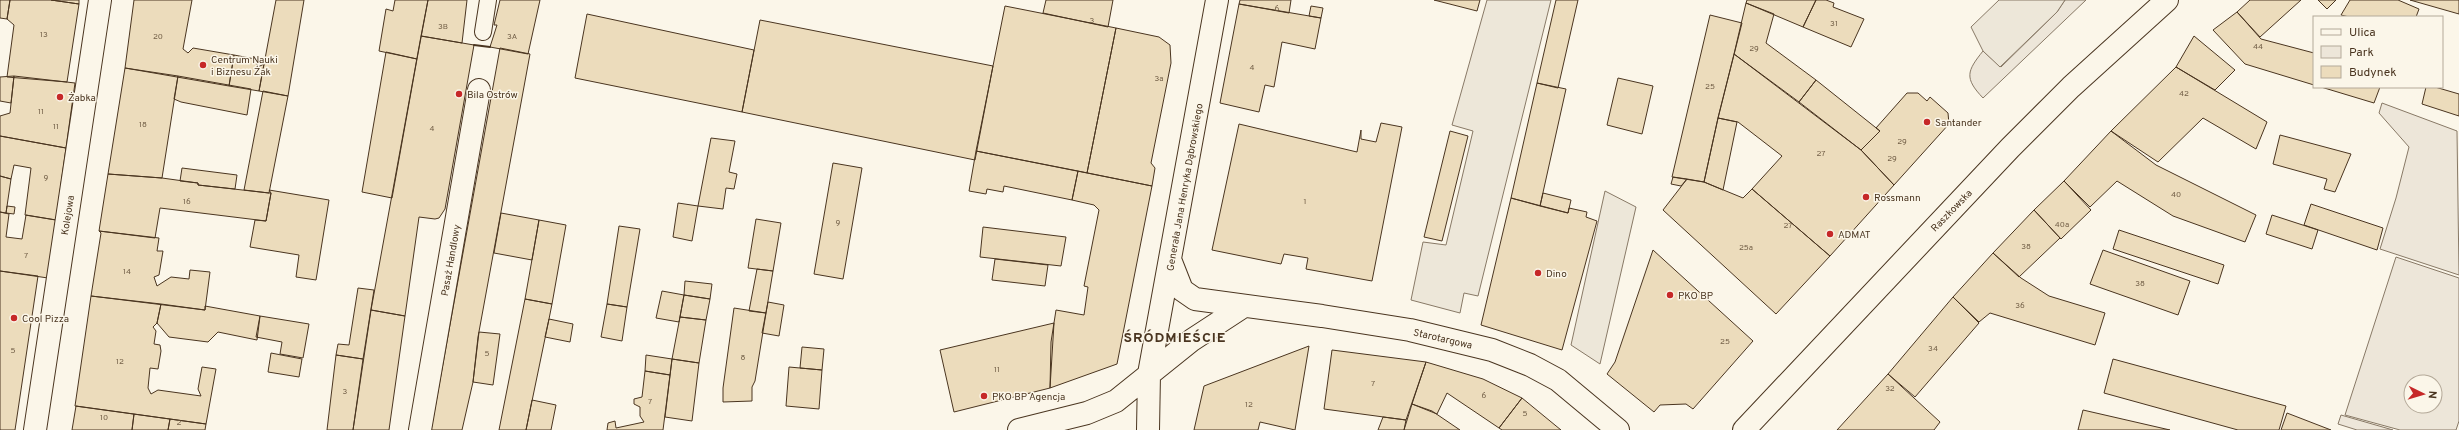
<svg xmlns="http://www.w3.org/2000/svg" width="2459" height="430" font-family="Overpass,sans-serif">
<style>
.green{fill:#ede6d9;stroke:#887966;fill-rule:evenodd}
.parking{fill:#ede7d9;stroke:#887966}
.building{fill:#ecdcbc;stroke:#4a3520}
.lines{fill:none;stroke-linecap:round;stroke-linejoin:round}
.service-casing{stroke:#4a3520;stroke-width:18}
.pedestrian-casing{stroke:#4a3520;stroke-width:24}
.minor-casing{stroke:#4a3520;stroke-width:24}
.service{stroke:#fbf6e9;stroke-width:16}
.pedestrian{stroke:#fbf6e9;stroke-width:22}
.minor{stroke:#fbf6e9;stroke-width:22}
.wall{stroke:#4a3520;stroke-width:2}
.poi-dot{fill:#c62828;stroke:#fbf6e9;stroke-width:1.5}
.labels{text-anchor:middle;stroke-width:3;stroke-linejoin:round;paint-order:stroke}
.number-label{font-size:8px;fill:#725f47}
.poi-label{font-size:10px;fill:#4a3520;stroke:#fbf6e9;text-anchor:start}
.street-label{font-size:10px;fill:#4a3520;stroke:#fbf6e9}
.district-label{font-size:14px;font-weight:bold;letter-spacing:1px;fill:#4a3520;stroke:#fbf6e9}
</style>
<rect width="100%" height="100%" fill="#fbf6e9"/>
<path class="green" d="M2065,0H2086L1983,98C1964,78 1967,71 1983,51L2001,67L2057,12Z
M2382,103L2457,131L2459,275L2380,249L2396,198L2409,147L2379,113Z
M2396,257L2459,278V421L2456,430H2400L2345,415ZM2411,382H2435V406H2411Z
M2341,415L2393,430H2357L2338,424Z"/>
<path class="parking" d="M1487,0H1551L1478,296L1464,293L1460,313L1411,300L1423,242L1446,245L1473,131L1452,125Z
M1999,0H2065L2057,12L2000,67L1983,51L1971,27Z
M1605,191L1636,207L1600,364L1571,345Z"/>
<path class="building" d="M0,0H10L7,19L0,18Z
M10,0H51L79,4L67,82L7,77L14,25L7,19Z
M51,0H79V4Z
M134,0H192L183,49L188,53L193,48L234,55L229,86L125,68Z
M276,0H304L288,96L259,91Z
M395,0H428L417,59L379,51L386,9L393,11Z
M428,0H467L462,43L421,36Z
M500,0H540L528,54L490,47L497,25H494Z
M1046,0H1113L1108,27L1043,13Z
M1240,0H1291L1289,13L1239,4Z
M1434,0H1480L1477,11Z
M1556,0H1578L1558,88L1537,83Z
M1747,0H1816L1803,27L1746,3Z
M1816,0H1826L1834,3L1833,7L1864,19L1851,47L1803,27Z
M2250,0H2301L2260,37L2237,12Z
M2318,0H2336L2327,9Z
M2350,0H2398L2419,9L2416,17H2349L2341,15Z
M2410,0H2459V14Z
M1746,3L1774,14L1766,43L1816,80L1799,102L1734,54Z
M1239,4L1321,18L1315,49L1282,42L1274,87L1265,85L1259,112L1220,103Z
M1005,6L1116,28L1087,173L976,151Z
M1311,6L1323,8L1321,18L1309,16Z
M2237,12L2261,39L2314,53V85L2245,64L2213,30Z
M587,14L754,50L742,112L575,78Z
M1710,15L1742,23L1718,118L1704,182L1672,177Z
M760,20L993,66L975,160L742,112Z
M1116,28L1159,37L1170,45L1171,63L1151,163L1155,168L1152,186L1087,173Z
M421,36L474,45L445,209L439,218L435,219L419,217L405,316L371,310Z
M2194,36L2235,70L2215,90L2176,67Z
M500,48L530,54L478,337L473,382L462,430H431Z
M386,52L417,59L392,198L362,192Z
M1734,54L1861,150L1894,185L1830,256L1752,189L1782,156L1738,122L1718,118Z
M234,55L255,59L258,67L264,64L259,91L229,86Z
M2176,67L2267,122L2256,149L2203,118L2158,162L2111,131Z
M125,68L178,76L162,178L108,174Z
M14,76L75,83L66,148L0,136V116L10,113Z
M14,76L11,103L0,101V77Z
M178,76L251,89L247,115L181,102L174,99Z
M1618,78L1653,86L1642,134L1607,125Z
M1816,80L1880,131L1861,150L1799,102Z
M1537,83L1566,89L1540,206L1511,198Z
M2321,87H2380L2374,103Z
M2426,87H2435L2459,94V116L2422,104Z
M263,91L288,96L269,193L244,190Z
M1907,93H1918L1927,101L1930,97L1948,113L1949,124L1894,185L1861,150L1880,131L1876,128Z
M1718,118L1737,122L1723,190L1704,182Z
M1381,123L1402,127L1372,281L1306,269L1308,258L1284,254L1281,264L1212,250L1239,124L1357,152L1361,130V139L1376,142Z
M1450,131L1468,136L1442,241L1424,237Z
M2111,131L2156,165L2256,215L2245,242L2173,216L2117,181L2090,207L2064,181Z
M2280,135L2351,154L2335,192L2324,189L2327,179L2273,164Z
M0,136L66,148L56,220L25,215L31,168L14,165L11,179L0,176Z
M711,138L735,141L729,172L737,174L734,189L726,188L723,209L698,206Z
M976,151L1078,171L1072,200L1004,186L1003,192L987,189L986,194L969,191Z
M833,163L862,168L843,279L814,274Z
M182,168L237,175L235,189L198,185V183L180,181Z
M1078,171L1152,186L1117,364L1050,388L1051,342L1056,310L1084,315L1088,287L1084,286L1099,210L1094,205L1072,200Z
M108,174L162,178L198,183V185L269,193H271L266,221L160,208L155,238L99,231Z
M0,176L11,179L6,213L0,212Z
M1673,177L1687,179L1681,186L1671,184Z
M1687,179L1704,182L1743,198L1752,189L1830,256L1776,314L1663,210Z
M2064,181L2091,210L2061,239L2034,210Z
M269,190L329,200L316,280L296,277L299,255L250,247L255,220L266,221L271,193Z
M1543,193L1571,200L1568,213L1540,206Z
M1511,198L1568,213L1569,208L1587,212L1586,217L1597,221L1562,350L1481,325Z
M678,203L698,206L692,241L673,237Z
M2311,204L2383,228L2377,250L2304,225Z
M7,206L15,207L14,214L6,213Z
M2034,210L2060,238L2019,277L1993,253Z
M0,212L9,214L6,237L22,239L26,215L56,220L48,278L0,271Z
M501,213L539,220L532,260L494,253Z
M2272,215L2318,230L2312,249L2266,234Z
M756,219L781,223L773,271L748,268Z
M539,220L566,225L552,304L525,299Z
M619,226L640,229L627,307L607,304Z
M983,227L1066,237L1061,266L980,257Z
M2119,230L2224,265L2218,284L2113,249Z
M99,231L159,238L157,251H163L159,275L154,277L157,286L171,277L189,279L190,270L210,272L205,310L91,296L101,233Z
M1653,250L1753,341L1693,409L1686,404L1660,405L1654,412L1607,374L1615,362Z
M2103,250L2190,281L2178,315L2090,284Z
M1993,253L2021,278L2049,296L2105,313L2095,345L1990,313L1979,322L1953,297Z
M995,259L1048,265L1045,286L992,280Z
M757,269L773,271L766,313L749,311Z
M0,271L38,276L15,430H0Z
M685,281L712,284L710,299L684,295Z
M358,288L374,290L363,359L336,355L338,344L349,345Z
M662,291L684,295L679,322L656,318Z
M684,295L710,299L706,320L680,317Z
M91,296L161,304L157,323L153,327L156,331L154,344L160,345L161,351L158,369L150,368L148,388L151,394L158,390L201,396L198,389L202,367L216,369L206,424L75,406Z
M1953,297L1979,323L1915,397L1888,374Z
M525,299L552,304L549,319L526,430H499Z
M768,302L784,305L779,336L762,333Z
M161,304L205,310V306L260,316L257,340L218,332L208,342L169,337L157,323Z
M607,304L627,307L622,341L601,337Z
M734,308L766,313L755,381L752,387V401L723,402V388Z
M371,310L405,316L389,430H353Z
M260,316L309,324L303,358L280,354L282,342L256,337Z
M680,317L706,320L699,363L672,359Z
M549,319L573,324L570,342L545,337Z
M1054,323L1050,388L954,412L940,350Z
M479,332L500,334L493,385L473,382Z
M1309,346L1295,430L1260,422L1258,430H1194L1204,386Z
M802,347L824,349L822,370L800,368Z
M1332,350L1426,362L1406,420L1324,409Z
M271,353L302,359L299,377L268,372Z
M336,355L363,359L353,430H327Z
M646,355L672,359L670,375L645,371Z
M672,359L699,363L692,421L665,417Z
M2113,359L2286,406L2279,430H2238L2104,393Z
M1426,362L1483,379L1522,398L1499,428L1447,393L1437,414L1412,404Z
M789,367L822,370L819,409L786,406Z
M645,371L670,375L663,430H607L608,423L615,421L616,428L644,422L640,416V407L634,404V399L642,397Z
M1888,374L1940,422L1934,430H1837Z
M1522,398L1561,430H1502L1499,428Z
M532,400L556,405L551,430H526Z
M1412,404L1432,411L1460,430H1404Z
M76,406L134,414L132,430H72Z
M2083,410L2170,430H2078Z
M2287,413L2331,430H2281Z
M134,414L170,419L168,430H132Z
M1383,417L1406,420L1404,430H1378Z
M170,419L206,424L205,430H168Z"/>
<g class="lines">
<defs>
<path id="service" d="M483,32L488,0"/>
<path id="pedestrian" d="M35,430L100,0
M420,430L479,90"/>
<path id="minor" d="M1171,262L1182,290L1195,299L1322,316L1410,330L1492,350L1530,365L1558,380L1618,430
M1019,430L1087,413L1116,401L1192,340L1244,306
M1148,430L1149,374L1217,0
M1744,430L2010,148L2071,87L2167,0"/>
</defs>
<use href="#service" class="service-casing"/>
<use href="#pedestrian" class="pedestrian-casing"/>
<use href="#minor" class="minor-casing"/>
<use href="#service" class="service"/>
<use href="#pedestrian" class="pedestrian"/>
<use href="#minor" class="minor"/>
<path class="wall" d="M474,45L490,47"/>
</g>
<g class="poi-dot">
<circle cx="203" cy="65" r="4"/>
<circle cx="459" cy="94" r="4"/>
<circle cx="60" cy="97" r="4"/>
<circle cx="1927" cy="122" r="4"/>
<circle cx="1866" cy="197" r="4"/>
<circle cx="1830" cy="234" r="4"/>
<circle cx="1538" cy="273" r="4"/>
<circle cx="1670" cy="295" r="4"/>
<circle cx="14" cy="318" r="4"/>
<circle cx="984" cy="396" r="4"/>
</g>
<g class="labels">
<g class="number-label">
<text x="1277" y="11">6</text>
<text x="1092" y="23">3</text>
<text x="1834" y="26">31</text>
<text x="443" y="29">3B</text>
<text x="44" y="37">13</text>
<text x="158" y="39">20</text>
<text x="512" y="39">3A</text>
<text x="2258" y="49">44</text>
<text x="1754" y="51">29</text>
<text x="1252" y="70">4</text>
<text x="1159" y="81">3a</text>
<text x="1710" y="89">25</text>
<text x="2184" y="96">42</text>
<text x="41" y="114">11</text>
<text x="143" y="127">18</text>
<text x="56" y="129">11</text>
<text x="432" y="131">4</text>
<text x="1902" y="144">29</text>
<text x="1821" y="156">27</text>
<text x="1892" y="161">29</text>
<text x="46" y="180">9</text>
<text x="2176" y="197">40</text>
<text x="187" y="204">16</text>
<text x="1305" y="204">1</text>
<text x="838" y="225">9</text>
<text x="2062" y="227">40a</text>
<text x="1788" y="228">27</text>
<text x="2026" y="249">38</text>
<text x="1746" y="250">25a</text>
<text x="26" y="258">7</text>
<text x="127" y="274">14</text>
<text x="2140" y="286">38</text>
<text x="2020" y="308">36</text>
<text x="1725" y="344">25</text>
<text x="1933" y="351">34</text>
<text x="13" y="353">5</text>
<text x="487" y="356">5</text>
<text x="743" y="360">8</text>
<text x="120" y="364">12</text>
<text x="997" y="372">11</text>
<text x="1373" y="386">7</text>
<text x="1890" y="391">32</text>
<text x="345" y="394">3</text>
<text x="1484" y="398">6</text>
<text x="650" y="404">7</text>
<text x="1249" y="407">12</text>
<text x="1525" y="416">5</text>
<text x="104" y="420">10</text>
<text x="179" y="425">2</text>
</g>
<g class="poi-label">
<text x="211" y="63">Centrum Nauki<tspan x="211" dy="12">i Biznesu Żak</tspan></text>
<text x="467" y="98">Bila Ostrów</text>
<text x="68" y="101">Żabka</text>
<text x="1935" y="126">Santander</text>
<text x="1874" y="201">Rossmann</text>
<text x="1838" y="238">ADMAT</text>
<text x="1546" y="277">Dino</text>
<text x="1678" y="299">PKO BP</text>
<text x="22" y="322">Cool Pizza</text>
<text x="992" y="400">PKO BP Agencja</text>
</g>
<g class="street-label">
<text transform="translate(1184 187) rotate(-80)" y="4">Generała Jana Henryka Dąbrowskiego</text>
<text transform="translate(1951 210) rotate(-46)" y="4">Raszkowska</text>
<text transform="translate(67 215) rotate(-81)" y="4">Kolejowa</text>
<text transform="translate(450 260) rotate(-80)" y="4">Pasaż Handlowy</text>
<text transform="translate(1443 338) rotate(13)" y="4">Starotargowa</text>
</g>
<g class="district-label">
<text x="1175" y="342">ŚRÓDMIEŚCIE</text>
</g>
</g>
<rect x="2313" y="16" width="130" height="72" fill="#fbf6e9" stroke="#b4a999"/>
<rect x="2321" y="29" width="20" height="6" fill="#fbf6e9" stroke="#b4a999"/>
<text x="2349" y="36" font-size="12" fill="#4a3520">Ulica</text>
<rect x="2321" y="46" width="20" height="12" fill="#ede6d9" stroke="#b4a999"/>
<text x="2349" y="56" font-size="12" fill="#4a3520">Park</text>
<rect x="2321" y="66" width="20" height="12" fill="#ecdcbc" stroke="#b4a999"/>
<text x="2349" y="76" font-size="12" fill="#4a3520">Budynek</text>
<g transform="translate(2423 394) rotate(95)"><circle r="19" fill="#fbf6e9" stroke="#b4a999"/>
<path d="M0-3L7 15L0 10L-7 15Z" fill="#c62828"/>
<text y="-6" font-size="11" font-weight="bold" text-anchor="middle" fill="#4a3520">N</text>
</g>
</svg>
